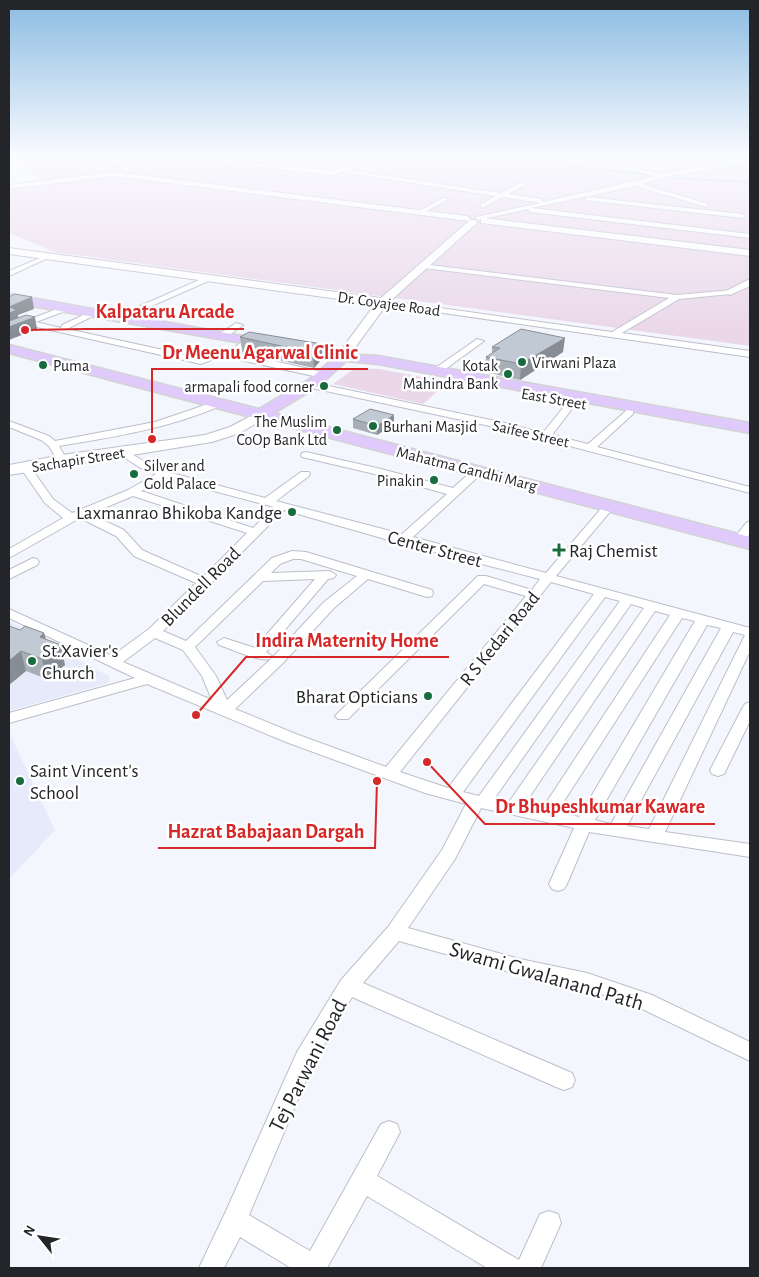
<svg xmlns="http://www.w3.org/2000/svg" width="759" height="1277" font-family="'Alegreya Sans',sans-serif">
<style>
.built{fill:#e7eafa}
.green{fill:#ead7e9}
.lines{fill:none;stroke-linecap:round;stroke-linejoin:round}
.stream{stroke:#a0c6d8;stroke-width:2}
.street-casing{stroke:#bcbecb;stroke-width:2}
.secondary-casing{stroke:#bcbecb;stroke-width:2}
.primary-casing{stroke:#d3d3d4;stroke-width:3}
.street{fill:#fff;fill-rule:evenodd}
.secondary{fill:#fff;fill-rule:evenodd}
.primary{fill:#dfcafb;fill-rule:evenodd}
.wall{fill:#a6aeb6}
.shaded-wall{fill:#878d94}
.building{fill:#c1cad4;stroke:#878d94}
.poi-dot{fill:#176c3e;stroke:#fff;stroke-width:2}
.labels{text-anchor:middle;stroke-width:5;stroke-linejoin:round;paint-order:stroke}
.far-street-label{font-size:16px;fill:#242529;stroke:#fff}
.far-poi-label{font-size:16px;fill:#242529;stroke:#fff;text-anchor:start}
.poi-label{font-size:19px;fill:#242529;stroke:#fff;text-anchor:start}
.street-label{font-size:19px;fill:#242529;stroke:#fff}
.near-street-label{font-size:22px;fill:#242529;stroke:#fff}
.leader{fill:none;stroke:#d62828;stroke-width:2}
.callout-dot{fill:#d62828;stroke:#fff;stroke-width:2}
.callout-label{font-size:20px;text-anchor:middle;font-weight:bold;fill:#d62828;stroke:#fff;stroke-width:5;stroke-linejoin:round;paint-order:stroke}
</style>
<rect width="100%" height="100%" fill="#f4f6fe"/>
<path class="built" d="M9,621L110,677L108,683L9,711Z
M9,732L55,830L9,879Z"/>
<path class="green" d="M15,155H750V346L54,252L9,233V191L45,186Z
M355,368L380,369L448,382L423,404L333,384Z"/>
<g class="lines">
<path class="stream" d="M445,155L483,156L686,179L750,182"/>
<defs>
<path id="street" d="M179,155L334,171L380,155H386L347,170L501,193L523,182L525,185L508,194L541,199L543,202L656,176L570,155L662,174L750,157V161L731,166L673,175L642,184L708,204L706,207L636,186L531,208L750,234V238L530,212L528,209L478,220L475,218L476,217L541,203L503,197L482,208L480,205L496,196L341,172L334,175L190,160Z
M587,197L742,214L745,216L742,218L585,200Z
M443,198L448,199L423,213L418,212Z
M45,256L50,257L9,276V271Z
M421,264L677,295L733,290L734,292L730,294L679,299L622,333L750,351V357L380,304L379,302L383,300L612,332L669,298L424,268L420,266Z
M206,277L213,279L122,319L115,317Z
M65,306L69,308L68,310L36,322L61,328L62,325L92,311L96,313L95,315L67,329L200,358L220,350L227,352L248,338L251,339V343L237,353L323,372L328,375L323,378L221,356L201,364L28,325L9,332V327Z
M236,323L243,325L225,338H219V334Z
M477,339L484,341L440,373H434V369Z
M310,382L505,423L543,433L570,399L573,398L578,401L552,435L588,444L627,410H633V414L597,447L750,487V493L504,429L307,387L305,385Z
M217,401L222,404L220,406C169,428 115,437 59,446L67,460L62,463L58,462L49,446L41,440L9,427V421L49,436L55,441L155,422Z
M123,449L147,463L168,472L265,498L301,472H309L310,474L309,476L276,501L402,534L447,494L379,475L302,457L301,455L302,453L306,452L381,469L453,488L474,469H482L483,471L482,473L413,537L546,573L606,503H614L616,505L614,507L556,576L750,628V651L665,832L750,844V857L589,832L567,884L564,889L558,891L552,889L549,884L574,828L481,808L455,859L408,928L520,959L587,973L652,995L750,1042V1061L638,1007L587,989L520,975L399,941L363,983L572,1073L575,1080L572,1087L564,1090L556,1087L352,997L313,1064L249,1215L310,1251L381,1124L389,1121L397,1124L400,1132L377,1176L519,1260L540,1214L549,1211L558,1214L561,1223L541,1268H487L367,1196L327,1268H291L240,1237L224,1268H199L226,1211L297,1052L341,980L388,927L442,850L466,804L425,793L286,742L147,684L9,723V713L135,678L9,618V609L112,656L149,629L196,583L134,556L116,536L80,518L9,558V549L63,518L45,503L20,467L21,465H29L53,499L72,513L128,490L156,474L139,467L119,454L118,452L119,450ZM165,478L263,504L274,507L253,528L141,491ZM133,496L247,533L203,577L142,550L124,530L90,514ZM284,510L399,543L540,579L532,590L486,576H478L338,713L335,716L338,719H348L484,584L526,596L386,767L296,734L235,709L283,663L334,608L368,579L427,597L432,596L433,593L432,590L306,552L292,551L272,558L186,641L163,631ZM293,559H301L357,576L324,602L273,657L227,700L216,676L195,647L263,581L315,579L255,648L224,638L217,642L219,645C232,649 258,662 270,659L272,656L266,652L328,579L334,578L336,575L330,571L271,573L280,564ZM551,582L594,594L448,788L400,772ZM605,597L620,601L479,796L463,792ZM631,604L644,608L509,802L494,799ZM655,611L670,615L542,809L524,805ZM682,618L695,621L579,817L557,812ZM707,625L721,628L611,824L595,820ZM733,632L745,635L649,829L627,826ZM155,638L183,650L202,676L212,700L123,662Z
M750,521V533L743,543H735L733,540L735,537L746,523Z
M33,558L37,559L39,562L37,565L9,579V570Z
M750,702V721L726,770L724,774L718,776L712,774L710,770L743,707L745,704Z"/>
<path id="secondary" d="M99,155C112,153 124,160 133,170L126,172L117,164Z
M114,172L466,216L469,217L470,220H476L478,222L387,304L346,360L342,361L336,357L375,304L9,254V248L381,298L469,221L113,176L9,189V185Z
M484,218L750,250V256L481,223V219Z
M750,279V286L730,295L724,292Z
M260,411L265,412L267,415L265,418L240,433L212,442L9,475V465L62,455L205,435L230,427Z"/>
<path id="primary" d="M9,294L248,337L359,355L378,356L750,423V433L378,364L346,361L320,385L274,413L750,537V549L9,353V345L259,409L310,379L333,359L9,302Z"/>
</defs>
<use href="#street" class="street-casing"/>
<use href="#secondary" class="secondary-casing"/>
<use href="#primary" class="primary-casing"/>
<use href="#street" class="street"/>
<use href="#secondary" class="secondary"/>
<use href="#primary" class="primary"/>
</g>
<path class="wall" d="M240,337L322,344V359L314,368L242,352Z
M492,347L563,352L520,380L485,372L486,357L492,353Z
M394,415V424L377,435L353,428V419Z
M20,630L44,633L46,639L65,665L47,679L26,671L9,685Z"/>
<path class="shaded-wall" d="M32,297L34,309L18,315L19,321L9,325V307Z
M35,317L37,329L9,340V327Z
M565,338L563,352L520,380L521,364Z
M322,344V359L314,368L313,353Z
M394,415V424L377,435V426Z
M44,633L49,653L40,637Z
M61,645L65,665L47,679L42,659Z
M21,651L26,671L9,685V661Z"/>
<path class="building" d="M15,294L32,297L9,307V297Z
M9,307L17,310L9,313Z
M26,315L35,317L9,327V321Z
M521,329L565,338L521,364L486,357L500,348L492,347Z
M249,332L322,344L313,353L240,337Z
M370,409L394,415L377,426L353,419Z
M9,626L20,630L25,626L44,633L40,637L61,645L42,659L21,651L9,661Z"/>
<linearGradient id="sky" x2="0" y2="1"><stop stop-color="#8bbbe2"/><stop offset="0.47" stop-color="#fafbff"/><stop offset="1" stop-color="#fafbff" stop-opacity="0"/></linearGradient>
<rect width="759" height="333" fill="url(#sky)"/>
<g class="poi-dot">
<circle cx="522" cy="362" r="5"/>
<circle cx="43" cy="365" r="5"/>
<circle cx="508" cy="374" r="5"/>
<circle cx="324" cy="386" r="5"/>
<circle cx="373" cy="426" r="5"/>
<circle cx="337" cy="430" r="5"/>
<circle cx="134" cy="474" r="5"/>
<circle cx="434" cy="480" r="5"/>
<circle cx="292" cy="512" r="5"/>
<path d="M556.5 542.5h5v5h5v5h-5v5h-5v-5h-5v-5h5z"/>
<circle cx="32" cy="661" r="5"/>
<circle cx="428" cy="696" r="5"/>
<circle cx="20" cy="781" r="5"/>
</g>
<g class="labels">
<g class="far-street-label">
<text transform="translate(389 303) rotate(8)" y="6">Dr. Coyajee Road</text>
<text transform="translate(554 398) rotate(10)" y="6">East Street</text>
<text transform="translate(531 433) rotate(13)" y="6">Saifee Street</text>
<text transform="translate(78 459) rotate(-9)" y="6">Sachapir Street</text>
<text transform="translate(467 468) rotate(14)" y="6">Mahatma Gandhi Marg</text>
</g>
<g class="far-poi-label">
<text x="532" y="368">Virwani Plaza</text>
<text x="53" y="371">Puma</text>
<text x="498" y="371" text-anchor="end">Kotak<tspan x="498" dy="18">Mahindra Bank</tspan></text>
<text x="314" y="392" text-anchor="end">armapali food corner</text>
<text x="327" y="427" text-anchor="end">The Muslim<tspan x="327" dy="18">CoOp Bank Ltd</tspan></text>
<text x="383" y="432">Burhani Masjid</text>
<text x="144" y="471">Silver and<tspan x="144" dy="18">Gold Palace</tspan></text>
<text x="424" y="486" text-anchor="end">Pinakin</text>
</g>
<g class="poi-label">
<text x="282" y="519" text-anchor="end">Laxmanrao Bhikoba Kandge</text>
<text x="569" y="557">Raj Chemist</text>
<text x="42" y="657">St.Xavier's<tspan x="42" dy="22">Church</tspan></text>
<text x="418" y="703" text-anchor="end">Bharat Opticians</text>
<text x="30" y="777">Saint Vincent's<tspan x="30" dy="22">School</tspan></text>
</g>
<g class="street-label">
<text transform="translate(435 548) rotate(15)" y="7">Center Street</text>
<text transform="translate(200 586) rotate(-45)" y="7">Blundell Road</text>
<text transform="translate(499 638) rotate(-51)" y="7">R S Kedari Road</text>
</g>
<g class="near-street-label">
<text transform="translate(547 975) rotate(16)" y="8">Swami Gwalanand Path</text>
<text transform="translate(307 1065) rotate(-63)" y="8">Tej Parwani Road</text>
</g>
</g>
<path class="leader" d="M25 330L85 329H244M152 439L152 369H368M196 715L246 657H449M427 762L485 824H715M377 781L375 848H158"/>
<g class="callout-dot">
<circle cx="25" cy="330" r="5"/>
<circle cx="152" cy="439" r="5"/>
<circle cx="196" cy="715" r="5"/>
<circle cx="427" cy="762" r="5"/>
<circle cx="377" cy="781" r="5"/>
</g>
<g class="callout-label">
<text x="165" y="318">Kalpataru Arcade</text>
<text x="260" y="359">Dr Meenu Agarwal Clinic</text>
<text x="347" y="647">Indira Maternity Home</text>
<text x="600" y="813">Dr Bhupeshkumar Kaware</text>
<text x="266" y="838">Hazrat Babajaan Dargah</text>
</g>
<rect width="759" height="1277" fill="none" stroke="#242529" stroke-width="20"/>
<g transform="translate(40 1237) rotate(300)" stroke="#ffffff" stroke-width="4" paint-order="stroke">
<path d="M0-4L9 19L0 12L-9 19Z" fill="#242529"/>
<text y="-8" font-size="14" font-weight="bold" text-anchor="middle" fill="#242529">N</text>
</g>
</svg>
